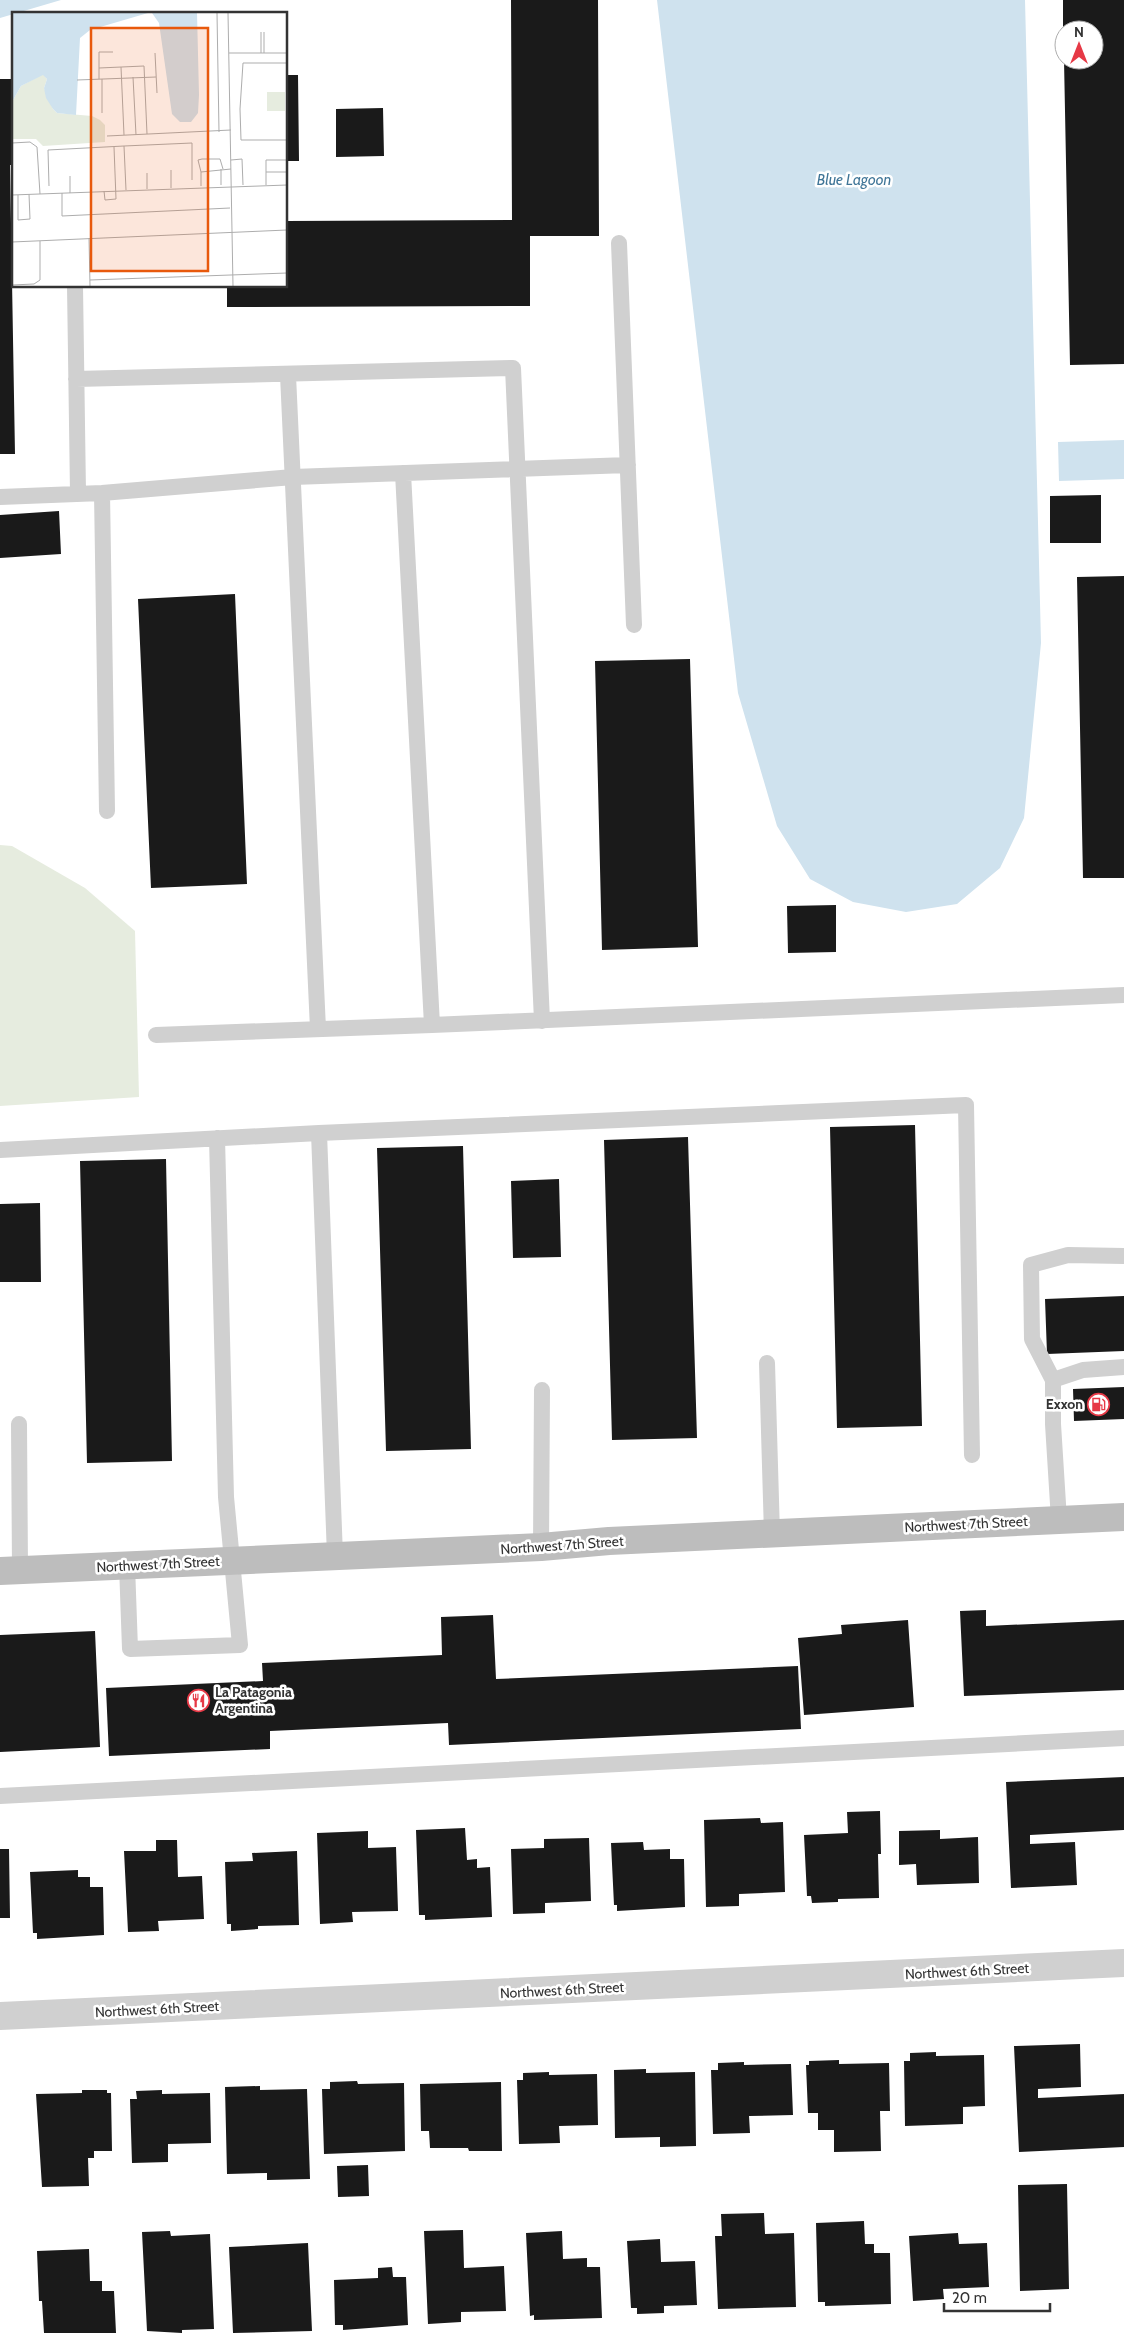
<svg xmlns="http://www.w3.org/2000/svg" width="1124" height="2333" font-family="Cabin,sans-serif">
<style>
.green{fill:#e6ecdf}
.water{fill:#cfe2ee}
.building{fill:#1a1a1a}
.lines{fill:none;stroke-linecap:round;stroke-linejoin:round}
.service{stroke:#d0d0d0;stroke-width:16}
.minor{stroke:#d0d0d0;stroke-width:28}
.secondary{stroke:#bdbdbd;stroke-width:28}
.labels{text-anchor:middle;stroke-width:5;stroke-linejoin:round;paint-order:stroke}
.poi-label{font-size:14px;font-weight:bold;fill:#333;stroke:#fff;text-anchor:end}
.street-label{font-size:14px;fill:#333;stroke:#fff}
.water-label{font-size:15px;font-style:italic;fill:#3f7597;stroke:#fff}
.inset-road{fill:none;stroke:#adadad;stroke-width:1}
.view{fill:#e8590c;fill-opacity:0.15;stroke:#e8590c;stroke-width:2.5}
.inset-edge{fill:none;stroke:#333;stroke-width:2.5}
</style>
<rect width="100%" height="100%" fill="#fff"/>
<path class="green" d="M0,845L12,846L85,888L135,931L139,1097L0,1106Z"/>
<path class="water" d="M0,0H61L0,18Z
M657,0H1025L1041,643L1024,818L1000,868L957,904L906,912L853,902L810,879L777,826L738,693Z
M1124,440V479L1059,481L1058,442Z"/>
<path class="building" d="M511,0H598L599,236H530V306L227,307V286H286V221L512,220Z
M1063,0H1124V364L1070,365L1064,60H1094V30H1063Z
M286,75H298L299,161H286Z
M0,79H14V165H10L15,454H0Z
M383,108L384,156L336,157V109Z
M1101,495V543H1050V496Z
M59,511L61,554L0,558V515Z
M1124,576V878H1083L1077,577Z
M235,594L247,884L151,888L138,599Z
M690,659L698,947L602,950L595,661Z
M836,905V952L788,953L787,906Z
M915,1125L922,1426L837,1428L830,1127Z
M688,1137L697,1438L612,1440L604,1140Z
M463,1146L471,1449L386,1451L377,1148Z
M166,1159L172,1461L87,1463L80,1161Z
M559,1179L561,1257L513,1258L511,1181Z
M40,1203L41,1282H0V1204Z
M1124,1296V1351L1047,1354L1045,1299Z
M1124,1387V1419L1074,1421L1073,1389Z
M986,1610V1626L1124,1620V1690L964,1696L960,1611Z
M493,1615L496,1679L798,1666L801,1729L449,1745L448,1723L270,1731V1749L109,1756L106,1688L263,1681L262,1663L442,1655L441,1617Z
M908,1620L914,1707L804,1715L798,1638L842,1634L841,1625Z
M95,1631L100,1747L0,1752V1635Z
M1124,1777V1830L1030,1835V1844L1075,1842L1077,1885L1011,1888L1006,1782Z
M880,1811L881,1854H878L879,1898L838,1899V1902L812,1903L811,1896H807L804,1835L848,1833L847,1812Z
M760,1818L761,1823L783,1822L785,1892L739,1894V1906L706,1907L704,1820Z
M465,1828L467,1860L477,1859V1868L490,1867L492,1917L425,1920V1915H419L416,1830Z
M940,1830V1839L978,1837L979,1883L917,1885L916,1864L899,1865V1831Z
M368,1831V1848L396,1847L398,1911L352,1912L353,1922L320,1924L317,1833Z
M589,1838L591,1901L545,1903V1913L513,1914L511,1849L544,1848V1839Z
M156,1840H177L178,1877L202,1876L204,1919L158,1921L159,1931L128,1932L124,1851H156Z
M643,1842L644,1850L670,1849V1859H684L685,1907L617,1911V1905H614L611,1843Z
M0,1849H9L10,1918H0Z
M297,1851L299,1925L258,1926V1929L231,1931V1924H227L225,1862L253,1861L252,1853Z
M78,1870V1877H90V1887H103L104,1935L37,1939V1933H33L30,1872Z
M1080,2044L1081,2087L1038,2089V2098L1124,2094V2147L1019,2152L1014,2046Z
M936,2052V2056L984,2055L985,2106L963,2107V2124L905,2126L904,2061H910V2053Z
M839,2060V2064L889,2063L890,2111H880L881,2151L834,2152V2130H818V2113H808L806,2065H809V2061Z
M744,2062V2065L791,2064L793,2115L749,2116L750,2133L713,2134L711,2070H718V2063Z
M646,2069V2073L695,2072L696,2146L660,2147V2137L615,2138L614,2070Z
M549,2072V2075L597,2074L598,2125L559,2126L560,2143L519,2144L517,2080H523V2073Z
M357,2081L358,2084L404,2083L405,2151L324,2154L322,2089H330V2082Z
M501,2082L502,2151H469L468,2148H430L429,2131H421L420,2084Z
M260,2086V2090L307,2089L310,2179L267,2180V2173L227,2174L225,2087Z
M82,2090H107V2093H111L112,2151H94V2158H88L89,2186L42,2187L36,2094L82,2093Z
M162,2090V2094L210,2093L211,2143L168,2144V2162L132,2163L130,2099H137L136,2091Z
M368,2165L369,2196L338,2197L337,2166Z
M1067,2184L1069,2289L1020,2291L1018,2185Z
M764,2213L765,2234L794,2233L796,2307L718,2309L715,2236H722L721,2214Z
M864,2221L865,2244H874V2253H890L891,2304L825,2306V2302H818L816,2223Z
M463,2230L464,2268L504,2266L506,2311L461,2312V2322L428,2324L424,2231Z
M170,2231L171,2236L210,2234L214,2329L182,2330V2333L147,2331L142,2232Z
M562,2231L563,2259L587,2258V2267H600L602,2318L534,2320V2315L530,2316L526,2233Z
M958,2233L959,2244L987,2243L989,2287L943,2289L944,2299L913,2301L909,2236Z
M660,2239L661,2262L695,2261L697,2305L664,2306V2313L637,2314V2308H631L627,2241Z
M308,2243L312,2331L233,2333L229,2247Z
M89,2249L90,2281H102V2291H114L116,2333H44L42,2301H39L37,2251Z
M392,2267L393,2277H406L408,2325L343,2330V2325H335L334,2280L378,2278V2268Z"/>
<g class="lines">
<path class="service" d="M619,243L634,625
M75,286L78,493
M288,375L318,1029
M76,379L513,368L542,1021
M403,473L432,1025
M102,493L107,811
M0,497L102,493L293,477L628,465
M156,1035L432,1025L1124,995
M319,1133L335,1556
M0,1150L319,1133L966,1105L972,1455
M767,1363L772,1534
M1053,1380L1032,1339L1031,1265L1068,1255L1124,1256
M19,1424L20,1570
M1059,1520L1053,1424V1380L1083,1370L1124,1367
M541,1547L542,1390
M127,1565L130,1649L240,1645L226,1497L217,1138
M0,1796L1124,1738"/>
<path class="minor" d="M0,2016L1124,1963"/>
<path class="secondary" d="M0,1571L541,1547L609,1541L1124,1517"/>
</g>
<defs>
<symbol id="fuel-ring" viewBox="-11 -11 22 22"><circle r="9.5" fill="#fff" stroke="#e63946" stroke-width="1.5"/><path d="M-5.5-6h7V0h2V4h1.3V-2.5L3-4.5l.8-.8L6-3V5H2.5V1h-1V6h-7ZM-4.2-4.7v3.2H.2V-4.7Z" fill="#e63946"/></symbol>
<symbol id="restaurant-ring" viewBox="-11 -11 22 22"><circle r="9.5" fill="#fff" stroke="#e63946" stroke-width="1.5"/><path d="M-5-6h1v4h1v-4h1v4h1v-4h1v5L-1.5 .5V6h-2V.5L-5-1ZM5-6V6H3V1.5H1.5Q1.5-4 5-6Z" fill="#e63946"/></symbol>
</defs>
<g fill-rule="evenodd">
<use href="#fuel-ring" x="1086" y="1392" width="25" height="25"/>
<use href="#restaurant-ring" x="186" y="1688" width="25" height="25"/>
</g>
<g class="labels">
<g class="poi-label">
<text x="1083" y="1409">Exxon</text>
<text x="215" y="1697" text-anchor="start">La Patagonia<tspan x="215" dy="16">Argentina</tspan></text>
</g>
<g class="street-label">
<text transform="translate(966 1524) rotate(-3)" y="5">Northwest 7th Street</text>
<text transform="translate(562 1545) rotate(-4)" y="5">Northwest 7th Street</text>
<text transform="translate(158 1564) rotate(-3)" y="5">Northwest 7th Street</text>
<text transform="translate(967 1971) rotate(-3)" y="5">Northwest 6th Street</text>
<text transform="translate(562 1990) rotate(-3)" y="5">Northwest 6th Street</text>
<text transform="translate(157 2009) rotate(-3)" y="5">Northwest 6th Street</text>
</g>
<g class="water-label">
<text x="854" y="185">Blue Lagoon</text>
</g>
</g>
<g transform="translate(12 12)">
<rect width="275" height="275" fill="#fff"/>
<path d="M31,62L35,67L32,76L41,97L45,101L80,104L88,108L93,113V130L31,134L24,127H0V90L9,74ZM255,80H273V99H255Z" fill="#e6ecdf"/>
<path d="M0,1H136L78,18L68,26L64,103L45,101L41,97L34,86L32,76L35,67L31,63L9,74L0,90ZM140,1H185L187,83L186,101L179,110H168L160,102L147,11Z" fill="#cfe2ee"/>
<path class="inset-road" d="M205,1L207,120M216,1L221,274M249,20V41M252,20V41M143,41L145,81M217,41H275M275,51H231L228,97L229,128H275M109,55L112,123M87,56L132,54L135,122M121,65L124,123M87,67V40H101M90,67V101M65,68L144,65M95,124L219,118M0,131L18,130L25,135L28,182M112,134L114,178M219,148L230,147L231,173M209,157V173M159,158V176M189,160L186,148L190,147H208L211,157M254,160H275M58,164V181M254,173V148H275M37,174L36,138L112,134L180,131V168M189,174V160L219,157M135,177V161M92,179L93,188L104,187L102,135M50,181V204L218,196M0,183L275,173M6,183V208L18,207L17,182M77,226L78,274M0,230L275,218M78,268L275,261M0,273L22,272L28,268V229"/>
<path class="view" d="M79,16H196V259H79Z"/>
<rect width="275" height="275" class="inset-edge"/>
</g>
<g transform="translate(1079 45)"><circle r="24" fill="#ffffff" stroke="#adadad"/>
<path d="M0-4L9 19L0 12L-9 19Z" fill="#e63946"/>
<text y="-8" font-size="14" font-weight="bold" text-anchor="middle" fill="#333333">N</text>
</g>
<path d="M944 2303v8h106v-8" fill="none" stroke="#333333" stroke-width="2.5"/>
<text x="952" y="2303" font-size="15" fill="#333333" stroke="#ffffff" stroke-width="4" paint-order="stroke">20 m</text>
</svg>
